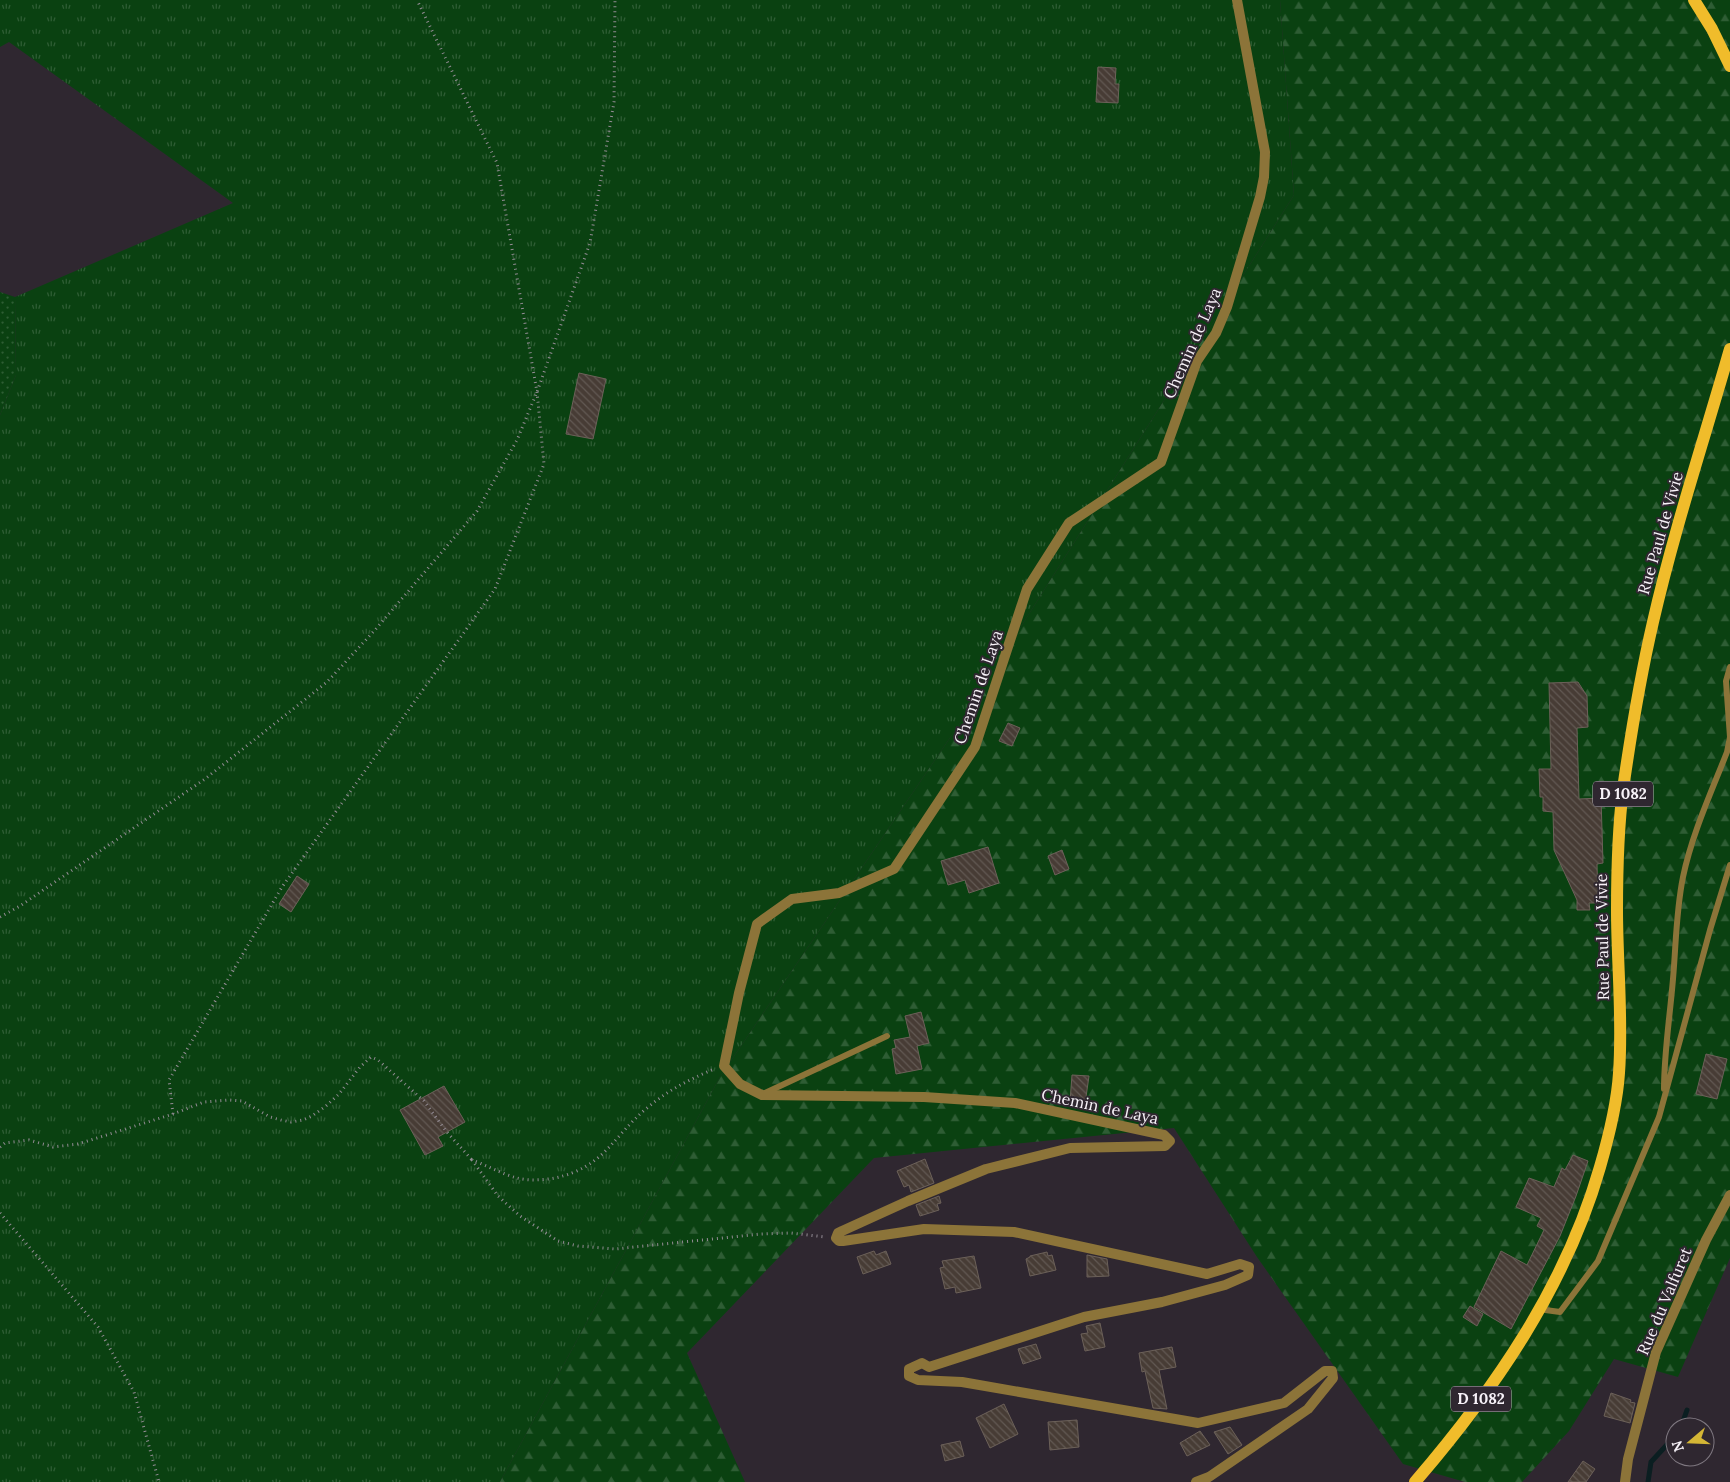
<svg xmlns="http://www.w3.org/2000/svg" width="1730" height="1482" font-family="Lora,serif">
<style>
.grass{fill:url(#grass-tufts)}
.forest{fill:url(#forest-firs)}
.garden{fill:url(#garden-dots)}
.lines{fill:none;stroke-linecap:round;stroke-linejoin:round}
.stream{stroke:#0b1e21;stroke-width:5}
.building{fill:url(#building-back-hatch);stroke:#6c6159}
.path{stroke:#938c94;stroke-width:3;stroke-dasharray:1 4;stroke-linecap:butt}
.service{stroke:#8c7439;stroke-width:6}
.minor{stroke:#8c7439;stroke-width:10}
.primary{stroke:#f0bc2b;stroke-width:12}
.labels{text-anchor:middle;stroke-width:4;stroke-linejoin:round;paint-order:stroke}
.shield{fill:#2f2730;stroke:#bbb5bc;stroke-width:1}
.shield-label{font-size:15px;font-weight:bold;fill:#f7f2f8}
.street-label{font-size:16px;fill:#f7f2f8;stroke:#2f2730}
</style>
<defs>
<pattern id="grass-tufts" width="24" height="20" patternUnits="userSpaceOnUse" patternTransform="scale(1.25)"><rect width="24" height="20" fill="#0a4111"/><path d="M3 7l-1-3M5 7V3M7 7l1-3M15 17l-1-3M17 17v-4M19 17l1-3" fill="none" stroke="#2e5d34"/></pattern>
<pattern id="forest-firs" width="22" height="20" patternUnits="userSpaceOnUse" patternTransform="scale(1.25)"><rect width="22" height="20" fill="#0a4111"/><path d="M5 1l3.5 6h-7zM16 11l3.5 6h-7z" fill="#2e5d34"/></pattern>
<pattern id="garden-dots" width="8" height="8" patternUnits="userSpaceOnUse" patternTransform="scale(1.25)"><rect width="8" height="8" fill="#0a4111"/><path d="M2 2h.1M6 6h.1" fill="none" stroke="#2e5d34" stroke-width="1.8" stroke-linecap="round"/></pattern>
<pattern id="building-back-hatch" width="6" height="6" patternUnits="userSpaceOnUse" patternTransform="scale(1.25)"><rect width="6" height="6" fill="#473c35"/><path d="M-1 5l2 2M0 0l6 6M5-1l2 2" fill="none" stroke="#625953"/></pattern>
</defs>
<rect width="100%" height="100%" fill="#2f2730"/>
<path class="grass" d="M0,0H1280L1294,195L960,723L720,1077L500,1482H0V415L16,375L15,297L233,203L9,42L0,47Z"/>
<path class="forest" d="M1280,0H1730V1258L1678,1377L1614,1359L1569,1431L1522,1482H1465L1403,1464L1257,1257L1174,1128L874,1158L687,1353L745,1482H500L720,1077L960,723L1294,195Z"/>
<path class="garden" d="M0,292L15,297L16,375L0,415Z"/>
<g class="lines">
<path class="stream" d="M1681,1427L1687,1410
M1648,1482L1651,1462L1675,1436"/>
</g>
<path class="building" d="M1098,67L1116,68L1115,84H1119L1118,103L1096,102Z
M579,373L606,379L593,439L566,434Z
M1578,682L1587,696L1588,727L1577,728L1579,799L1601,798L1603,863L1597,864L1598,903H1589L1590,910H1577V900L1554,850L1553,812L1543,811V797H1540L1539,769H1551L1549,683Z
M1008,723L1020,728L1012,746L999,741Z
M988,847L999,883L969,893L965,880L948,885L941,861Z
M1062,850L1069,869L1055,875L1048,856Z
M297,876L309,884L291,912L279,904Z
M921,1012L929,1043L917,1046L922,1069L896,1074L892,1049L896,1048L894,1040L910,1037L905,1016Z
M1706,1054L1727,1059L1717,1099L1696,1094Z
M1072,1075L1089,1076L1085,1104L1070,1102Z
M444,1086L465,1122L438,1137L443,1146L425,1155L400,1110Z
M1573,1155L1588,1161L1576,1196L1560,1236L1511,1329L1474,1307L1501,1251L1527,1265L1544,1230L1537,1226L1541,1218L1516,1207L1529,1178L1554,1187L1562,1168L1565,1170Z
M925,1159L934,1183L911,1192L909,1185L904,1187L897,1171Z
M939,1196L941,1203L937,1204L939,1210L920,1216L916,1205Z
M874,1251L876,1255L886,1251L891,1264L863,1274L857,1257Z
M1047,1252L1048,1256L1052,1255L1056,1270L1030,1276L1026,1259L1030,1257V1256Z
M1087,1255L1107,1259L1109,1276L1087,1277Z
M974,1256L981,1288L956,1293L955,1287L945,1289L940,1268L944,1267L942,1261Z
M1470,1306L1483,1314L1477,1326L1463,1317Z
M1100,1323L1105,1347L1085,1351L1081,1334L1088,1333L1086,1326Z
M1036,1344L1041,1358L1023,1364L1018,1349Z
M1172,1347L1176,1367L1159,1370L1167,1409L1153,1408L1145,1371L1142,1372L1139,1353Z
M1611,1393L1631,1400L1630,1402L1635,1403L1630,1423L1604,1416Z
M1004,1404L1018,1434L990,1448L976,1418Z
M1077,1420L1079,1447L1050,1450L1048,1422Z
M1230,1427L1242,1445L1228,1454L1214,1432Z
M1200,1431L1210,1445L1187,1456L1180,1443Z
M960,1441L964,1456L945,1461L941,1445Z
M1583,1461L1595,1469L1586,1482H1568Z"/>
<g class="lines">
<path class="path" d="M0,917L20,906L205,779L327,682L375,630L477,511L517,440L537,392L590,243L614,102L615,0
M712,1070C688,1080 667,1091 647,1108C612,1137 605,1167 555,1178C544,1180 529,1181 517,1178C502,1174 486,1165 472,1160L498,1196L520,1216L558,1241L578,1246L615,1249L761,1234L791,1233L825,1237
M173,1114L169,1080L282,887L495,589L544,464L537,392L497,163L417,0
M0,1147L5,1143L29,1140L53,1147L78,1144L173,1114L204,1102L229,1100L242,1101L270,1117L281,1120L291,1122L303,1120L312,1116L326,1106L339,1094L360,1067L371,1057L378,1060L424,1101L446,1131L472,1160
M0,1213L98,1327L134,1392L159,1482"/>
<path class="service" d="M1664,1089C1664,1053 1670,1016 1673,979C1676,945 1676,911 1683,877C1692,834 1711,793 1727,752L1730,737L1726,681L1730,667
M765,1093L887,1036
M1538,1309L1560,1312L1598,1261L1659,1117L1710,930L1730,865"/>
<path class="minor" d="M1196,1482L1209,1477L1308,1409L1333,1378L1332,1371H1325L1284,1403L1198,1423L962,1382L918,1380L909,1376V1369L922,1363L929,1367L1084,1317L1162,1302L1225,1285L1248,1275L1249,1267L1240,1264L1207,1274L1014,1232L924,1229L843,1241H839L836,1238L838,1233L842,1231L908,1201L986,1169L1070,1148L1165,1146L1170,1141L1164,1135L1015,1103L924,1097L762,1095L740,1084L724,1066L739,993L757,924L792,899L839,893L894,869L975,747L1027,589L1069,523L1161,462L1197,361L1216,333L1227,307L1260,197L1264,177L1265,152L1237,0
M1625,1482L1628,1459L1656,1352L1706,1240L1730,1195"/>
<path class="primary" d="M1694,0L1712,29L1730,66
M1415,1482C1495,1389 1566,1286 1600,1167C1609,1136 1617,1105 1619,1073C1623,1018 1617,964 1617,910C1617,869 1618,829 1623,789C1631,733 1640,678 1653,622C1674,530 1704,440 1730,349"/>
</g>
<g class="labels">
<g class="shield">
<rect x="1593" y="781.5" width="60" height="25" rx="4"/>
<rect x="1451" y="1386.5" width="60" height="25" rx="4"/>
</g>
<g class="shield-label">
<text x="1623" y="799">D 1082</text>
<text x="1481" y="1404">D 1082</text>
</g>
<g class="street-label">
<text transform="translate(1192 343) rotate(-66)" y="6">Chemin de Laya</text>
<text transform="translate(1660 533) rotate(-74)" y="6">Rue Paul de Vivie</text>
<text transform="translate(978 687) rotate(-71)" y="6">Chemin de Laya</text>
<text transform="translate(1602 937) rotate(-91)" y="6">Rue Paul de Vivie</text>
<text transform="translate(1100 1106) rotate(12)" y="6">Chemin de Laya</text>
<text transform="translate(1664 1301) rotate(-67)" y="6">Rue du Valfuret</text>
</g>
</g>
<g transform="translate(1690 1442) rotate(251)"><circle r="24" fill="#2f2730" stroke="#7f7880"/>
<path d="M0-4L9 19L0 12L-9 19Z" fill="#d4b635"/>
<text y="-8" font-size="14" font-weight="bold" text-anchor="middle" fill="#f7f2f8">N</text>
</g>
</svg>
